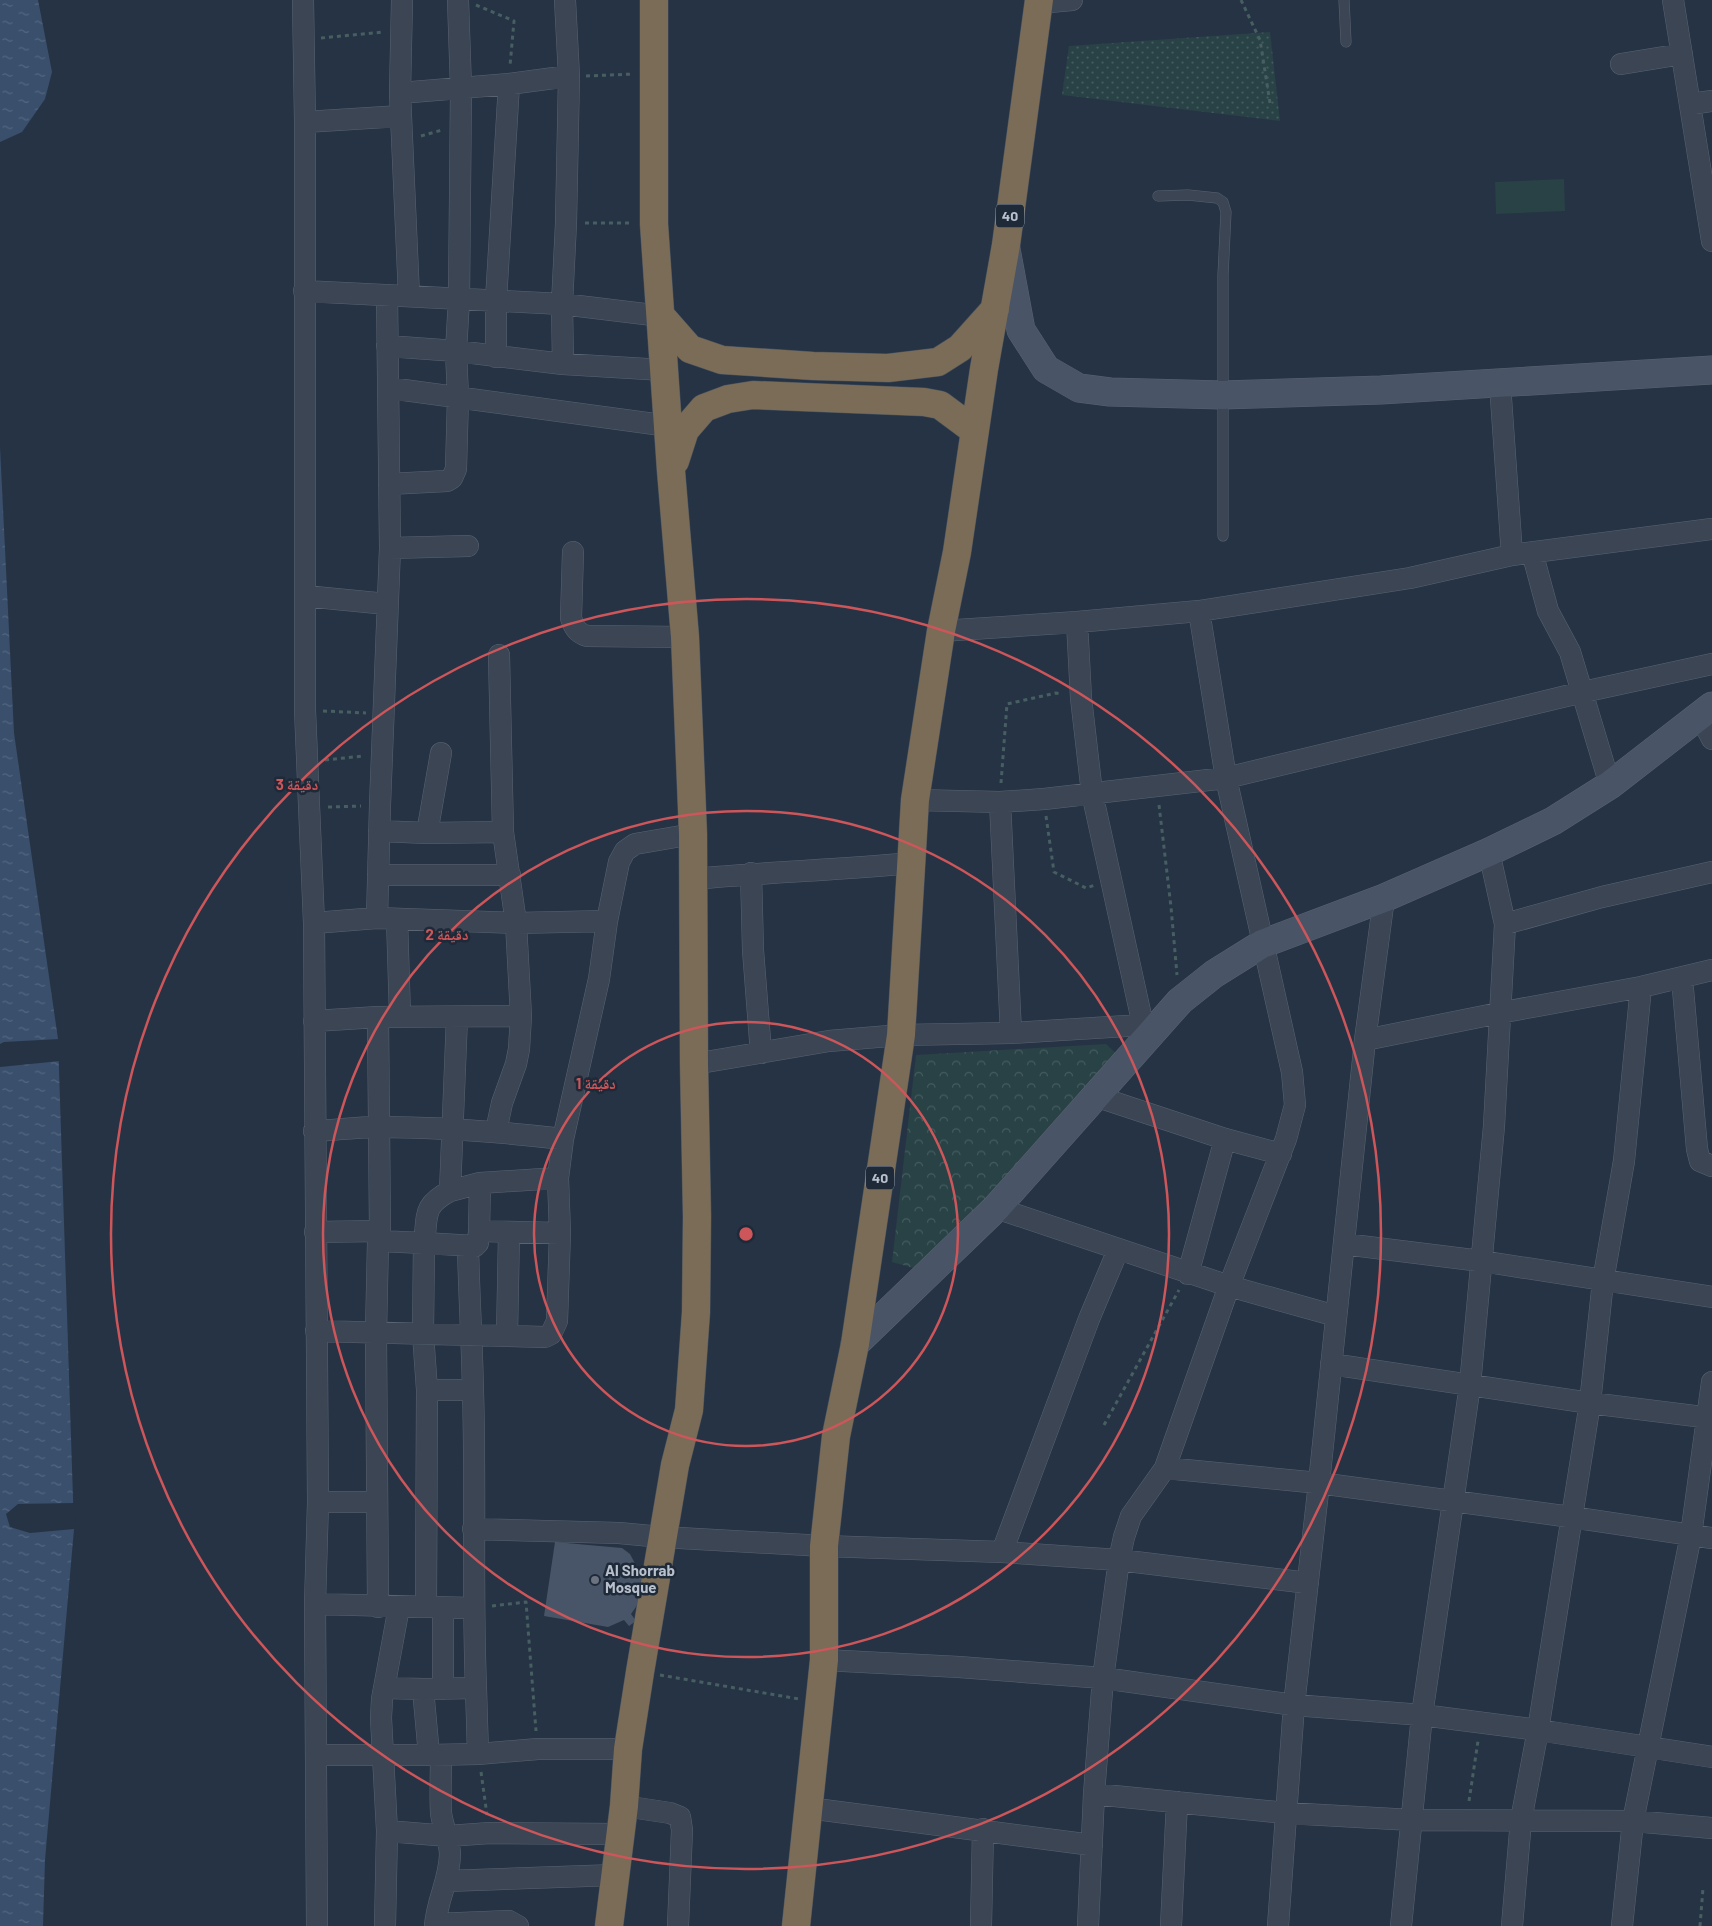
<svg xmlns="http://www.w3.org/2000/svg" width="1712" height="1926" font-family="Barlow,'Noto Naskh Arabic',sans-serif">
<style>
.grass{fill:url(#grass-dots)}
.park{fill:url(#park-crowns)}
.pitch{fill:#284245}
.water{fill:url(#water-ripples)}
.pier{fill:#263344}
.building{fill:#485568}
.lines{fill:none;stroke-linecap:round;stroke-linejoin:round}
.lane-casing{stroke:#596371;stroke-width:11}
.street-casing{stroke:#596371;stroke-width:22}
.secondary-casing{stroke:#596371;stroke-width:29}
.highway-casing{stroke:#45505e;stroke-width:29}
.path{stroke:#475f61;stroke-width:3;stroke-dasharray:4 4;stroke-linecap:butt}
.lane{stroke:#3b4554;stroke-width:10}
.street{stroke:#3b4554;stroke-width:21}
.secondary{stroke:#495467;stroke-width:28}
.highway{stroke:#7a6c57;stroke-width:28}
.ring{fill:none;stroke:#cd565a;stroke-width:2.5}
.worship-dot{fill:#6b7280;stroke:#1f2a39;stroke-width:2}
.labels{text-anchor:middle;stroke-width:5;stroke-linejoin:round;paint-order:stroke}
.shield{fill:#1f2a39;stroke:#8a93a1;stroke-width:1}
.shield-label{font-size:14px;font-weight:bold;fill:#b8c0cd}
.poi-label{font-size:15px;font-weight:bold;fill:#b8c0cd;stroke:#1f2a39;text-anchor:start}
.centre{fill:#cd565a;stroke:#1f2a39;stroke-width:2.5}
.ring-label{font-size:15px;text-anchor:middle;font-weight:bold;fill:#cd565a;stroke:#1f2a39;stroke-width:5;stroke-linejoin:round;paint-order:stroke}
</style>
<defs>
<pattern id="grass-dots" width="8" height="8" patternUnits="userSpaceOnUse" patternTransform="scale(1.25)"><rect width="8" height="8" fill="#284245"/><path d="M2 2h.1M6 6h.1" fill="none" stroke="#455c5f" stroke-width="1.8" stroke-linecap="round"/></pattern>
<pattern id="park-crowns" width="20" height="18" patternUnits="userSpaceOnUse" patternTransform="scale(1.25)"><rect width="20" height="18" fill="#284245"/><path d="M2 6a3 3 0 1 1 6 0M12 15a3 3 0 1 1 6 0" fill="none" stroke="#455c5f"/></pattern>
<pattern id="water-ripples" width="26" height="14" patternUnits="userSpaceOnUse" patternTransform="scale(1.25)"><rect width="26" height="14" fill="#394f6c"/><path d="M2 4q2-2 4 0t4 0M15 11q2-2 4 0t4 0" fill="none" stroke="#546780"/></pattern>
</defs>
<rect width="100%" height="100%" fill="#263344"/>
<path class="grass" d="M1270,32L1280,121L1062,95L1069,46Z"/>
<path class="park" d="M1106,1044L1122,1059L931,1273L892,1262L916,1055Z"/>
<path class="pitch" d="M1564,179L1565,211L1496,214L1495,182Z"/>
<path class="water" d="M0,0H38L52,72L45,99L22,132L0,142Z
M0,447L14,733L58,1039L74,1529L45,1860L43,1926H0Z"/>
<path class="pier" d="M60,1039V1061L0,1067V1044L4,1042Z
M75,1503L76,1528L74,1529L30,1533L10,1527L6,1514L18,1504Z"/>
<path class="building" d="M555,1542L622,1548L630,1554L641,1575L642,1586L638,1604L631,1614L636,1621L629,1626L624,1620L608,1627L544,1616Z"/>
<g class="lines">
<defs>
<path id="lane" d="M1344,0L1346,42
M1158,196L1188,195L1217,198L1223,202L1226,212L1223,275V536"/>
<path id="street" d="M303,0L305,122V710L314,923L318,1502L315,1604L317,1926
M402,0L400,93L409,296
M1673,0L1712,241
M1039,3L1072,0
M1621,64L1682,54
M400,93L509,84L569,76
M1691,104L1712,101
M305,122L401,116
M304,291L562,304L661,316
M387,346L456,351L563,364L664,370
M496,357V300L509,84
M563,364L562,304L566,223L569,76L565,0
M1500,384L1512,555
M389,388L669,426
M389,484L447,481L452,478L456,469L458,397L456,351L459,299L461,88L458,0
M390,548L468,546
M573,552L571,618C574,627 577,633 587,636L685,637
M1532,552L1548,611L1570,652L1610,785
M305,596L387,604
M1077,622L1081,698L1092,793L1143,1025L1148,1037
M941,631L1077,622L1199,611L1410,578L1512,555L1712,529
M1700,716L1712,739
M915,800L1000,802L1044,799L1226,778L1583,692L1712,664
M1000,802L1011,1033
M379,831L427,833L503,832
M427,833L441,753
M751,873L753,950L761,1053
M378,875H510
M694,879C766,872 840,870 912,863
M377,918L380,805L390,548L387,295
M397,919L400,1016
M314,923L377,918L516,923L607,921
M1505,924L1602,897L1712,872
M1682,978L1697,1149L1700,1161L1712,1166
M378,1017L380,1231L378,1241L376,1333L378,1607
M457,1017L450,1191L480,1183L558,1178
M314,1021L378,1017L521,1016
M1365,1040L1499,1013L1641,987L1712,970
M694,1064L829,1041L901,1035L1011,1033L1143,1025
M1095,1096L1225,1139L1281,1154
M314,1131C336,1130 358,1127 379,1127C441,1127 502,1132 563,1139
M496,1131L502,1103L516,1064L519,1049L521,1016L516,923L503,832L499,655
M996,1208L1229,1286L1336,1316
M479,1231L480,1183
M315,1232L380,1231
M378,1241L424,1243C428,1215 422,1206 450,1191
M1344,1244L1481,1261L1712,1297
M1188,1274L1225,1139
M316,1331L545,1337L551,1334L557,1321L560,1233L558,1178L563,1139L599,979L607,921L619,862L625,851L635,844L693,834
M507,1336L509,1233
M1331,1364L1590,1403L1712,1418
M427,1390H473
M1165,1468L1319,1483L1571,1517L1712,1538
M318,1502H377
M473,1529L619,1533L662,1537L824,1546L1002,1552L1119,1560L1308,1583
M1002,1552L1089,1319L1118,1250
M315,1604L473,1608
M426,1607L427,1390L423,1334L424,1243L475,1246L478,1243L479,1231L560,1233
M824,1660L959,1667L1103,1678L1294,1705L1422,1715L1538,1730L1712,1757
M384,1688L423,1689
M476,1688L478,1754
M443,1689V1608
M316,1755H429L478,1754L538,1749H628
M429,1755L423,1689L476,1688C472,1589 476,1490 473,1391C472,1342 469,1294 468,1246
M1094,1794L1286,1813L1412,1820L1633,1821L1712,1828
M624,1806L670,1813L680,1817L682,1830L678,1926
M808,1808L1092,1845
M387,1831L448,1836L490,1833L620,1834
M447,1881L615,1875
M435,1924L509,1921L518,1926
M385,1926L387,1831L381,1718L382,1699L399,1607
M435,1926C437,1899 449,1882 450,1855C450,1840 443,1828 441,1813C440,1794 441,1774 441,1755
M981,1926L983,1829
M1088,1926L1094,1794L1103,1678L1119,1560L1124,1537L1131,1516L1165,1468L1229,1286L1286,1139L1295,1105L1292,1072L1226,778L1199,611
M1171,1926L1177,1802
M1278,1926L1294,1705L1319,1483L1365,1040L1384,898
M1401,1926L1422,1715L1470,1385L1494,1126L1505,924L1489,852
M1512,1926L1521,1820L1538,1730L1590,1403L1603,1281L1624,1161L1641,987
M1622,1926L1633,1821L1691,1535L1712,1382"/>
<path id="secondary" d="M1006,249L1021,330L1046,369L1079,388L1110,392L1222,395L1381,390L1712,370
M855,1344L996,1208L1180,1001L1214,974L1262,944L1384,898L1489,852L1553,821L1610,785L1712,706"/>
<path id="highway" d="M661,316L690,349L722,360L813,366L888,368L938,362L960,348L995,309
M675,461L685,430L704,408L728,399L753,395L924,402L940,405L975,431
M609,1926L624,1806L628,1749L640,1672L675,1465L689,1410L696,1312L697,1217L694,1064L693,834L685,637L671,471L654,224V0
M796,1926L824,1660V1546L836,1436L855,1344L901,1035L915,800L941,631L957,552L984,369L1006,245L1039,0"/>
</defs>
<use href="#lane" class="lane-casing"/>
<use href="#street" class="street-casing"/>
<use href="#secondary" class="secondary-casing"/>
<use href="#highway" class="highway-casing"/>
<path class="path" d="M1241,0L1260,40L1270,103
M476,5L514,21L510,66
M321,38L384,32
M586,76L633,74
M421,136L442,130
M585,223H633
M323,711L366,713
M325,760L363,756
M1001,783L1007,704L1056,693L1062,694
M1159,805L1171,907L1177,975
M328,807L361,806
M1046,816L1054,872L1086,888L1095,885
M1104,1425L1179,1290
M492,1606L526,1602L536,1731
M660,1675L799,1699
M481,1772L487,1815
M1469,1801L1478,1741
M1700,1926L1703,1888"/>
<use href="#lane" class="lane"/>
<use href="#street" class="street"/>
<use href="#secondary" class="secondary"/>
<use href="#highway" class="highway"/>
</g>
<g class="ring">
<circle cx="746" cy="1234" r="212"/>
<circle cx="746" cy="1234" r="423"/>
<circle cx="746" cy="1234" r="635"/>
</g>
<circle class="worship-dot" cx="595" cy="1580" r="5"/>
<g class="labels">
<g class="shield">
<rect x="996" y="204.5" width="28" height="23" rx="4"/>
<rect x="866" y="1166.5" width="28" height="23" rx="4"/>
</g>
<g class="shield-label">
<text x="1010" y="221">40</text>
<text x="880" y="1183">40</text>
</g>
<g class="poi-label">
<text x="605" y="1576">Al Shorrab<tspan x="605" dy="17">Mosque</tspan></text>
</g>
</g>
<circle cx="746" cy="1234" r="8" class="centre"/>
<g class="ring-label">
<text x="297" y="790">3 دقيقة</text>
<text x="447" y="940">2 دقيقة</text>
<text x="596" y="1089">1 دقيقة</text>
</g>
</svg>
